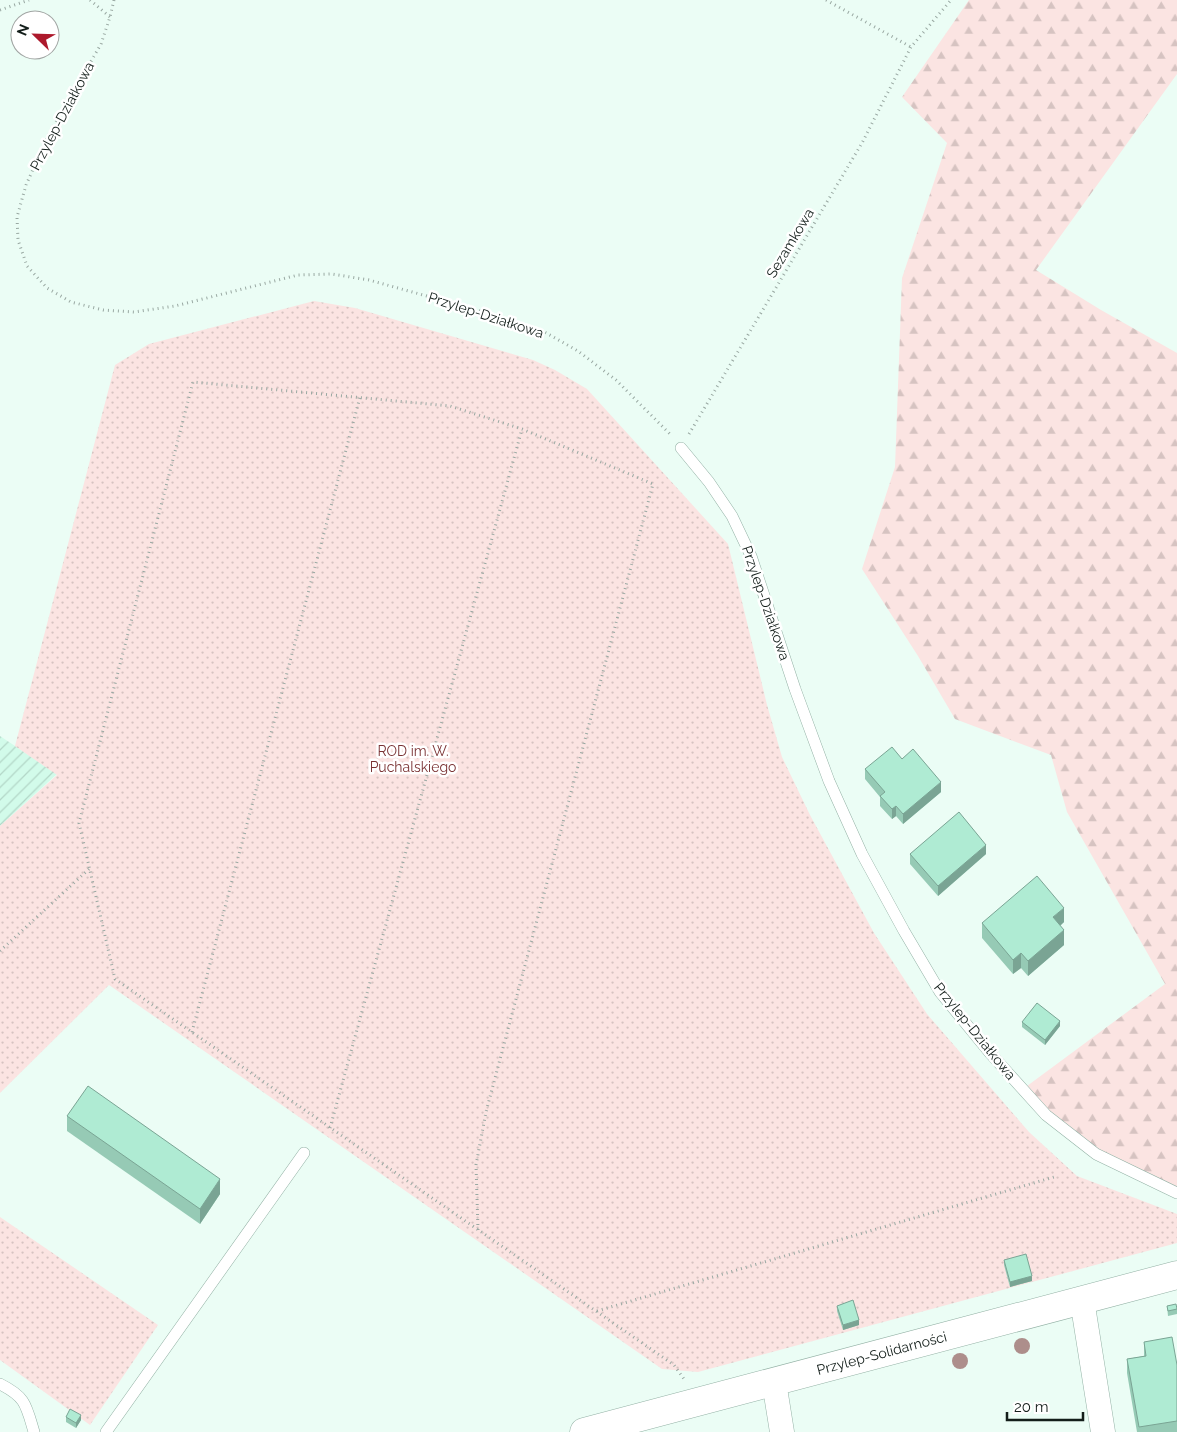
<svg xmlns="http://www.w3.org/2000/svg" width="1177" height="1432" viewBox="0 0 1177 1432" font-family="Raleway,sans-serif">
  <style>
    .industrial { fill: url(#industrial-furrows) }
    .green { fill: url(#green-dots) }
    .forest { fill: url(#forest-firs) }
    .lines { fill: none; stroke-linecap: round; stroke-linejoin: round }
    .service-casing { stroke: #93b1a5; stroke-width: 12 }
    .minor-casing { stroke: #93b1a5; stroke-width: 25 }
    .secondary-casing { stroke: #93b1a5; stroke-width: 29 }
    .path { stroke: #99a8a2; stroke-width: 3; stroke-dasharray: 1 4; stroke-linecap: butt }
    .service { stroke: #fff; stroke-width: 11 }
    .minor { stroke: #fff; stroke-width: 24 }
    .secondary { stroke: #fff; stroke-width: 28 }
    .tree { fill: #ad8e8b }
    .wall { fill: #96cab5 }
    .shaded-wall { fill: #7aa494 }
    .building { fill: #afebd3; stroke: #7aa494 }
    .labels { text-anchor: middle; stroke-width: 5; stroke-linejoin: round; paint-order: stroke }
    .street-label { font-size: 14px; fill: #131e1a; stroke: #fff }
    .park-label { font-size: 14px; fill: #7a3334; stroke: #fff }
  </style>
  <defs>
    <pattern id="industrial-furrows" width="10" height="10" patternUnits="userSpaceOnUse" patternTransform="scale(1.25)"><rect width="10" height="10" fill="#d2fbea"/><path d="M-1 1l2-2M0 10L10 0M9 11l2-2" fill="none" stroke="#b3d7c8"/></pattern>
    <pattern id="green-dots" width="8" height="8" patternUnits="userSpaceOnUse" patternTransform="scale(1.25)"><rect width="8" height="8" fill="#fbe4e2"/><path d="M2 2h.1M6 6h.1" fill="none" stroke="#d6c3c1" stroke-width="1.8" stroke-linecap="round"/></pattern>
    <pattern id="forest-firs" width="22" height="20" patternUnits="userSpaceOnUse" patternTransform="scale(1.25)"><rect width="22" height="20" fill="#fbe4e2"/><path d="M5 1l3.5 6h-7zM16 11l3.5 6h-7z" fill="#d6c3c1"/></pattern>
  </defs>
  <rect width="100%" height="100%" fill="#ebfdf5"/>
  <polygon class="industrial" points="0,736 57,774 0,826"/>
  <g class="green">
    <polygon points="314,301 355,308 533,360 555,370 587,389 728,544 767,705 782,757 810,815 874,933 927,1014 1029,1132 1077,1176 1177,1214 1177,1243 698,1372 662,1369 109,985 0,1093 0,826 57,775 15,746 115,365 149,344"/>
    <polygon points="0,1217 158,1325 90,1425 0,1360"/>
  </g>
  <polygon class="forest" points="969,0 1177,0 1177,74 1036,270 1101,310 1177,353 1177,1189 1079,1141 1023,1089 1165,984 1067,812 1051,755 955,719 918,656 862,569 895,467 902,278 947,143 902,97"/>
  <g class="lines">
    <g class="service-casing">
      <g id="service">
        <polyline points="681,448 709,482 732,516 751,556 795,689 829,781 862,854 904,931 940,992 990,1053 1046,1115 1096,1154 1177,1193"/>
        <path d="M 0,1384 C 26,1397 26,1405 34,1432"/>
        <polyline points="106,1432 304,1153"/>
      </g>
    </g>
    <g class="minor-casing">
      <g id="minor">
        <polyline points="1082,1300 1103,1432"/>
        <polyline points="774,1382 782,1432"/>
      </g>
    </g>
    <g class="secondary-casing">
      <g id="secondary">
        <path id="s1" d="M 584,1432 L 1177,1275"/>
      </g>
    </g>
    <g class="path">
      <polyline points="90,0 110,17"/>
      <polyline points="114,0 110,17 101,44 48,136 26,185 17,217 18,240 27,266 47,288 71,302 103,310 134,312 175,306 298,275 332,274 369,280 470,308 541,330 578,351 616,380 670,434"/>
      <polyline points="826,0 911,47"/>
      <polyline points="0,10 29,0"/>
      <polyline points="689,434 862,143 911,47 951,0"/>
      <polyline points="0,951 89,869"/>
      <polyline points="192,1032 360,397"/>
      <polyline points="330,1128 522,429"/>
      <polyline points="478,1230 476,1165 486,1112 653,484 522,429 450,406 193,382 79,823 115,979 674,1365 684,1379"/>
      <polyline points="597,1311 1054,1177"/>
    </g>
    <use href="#service" class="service"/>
    <use href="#minor" class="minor"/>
    <use href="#secondary" class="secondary"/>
  </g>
  <g class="tree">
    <circle cx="1022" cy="1346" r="8"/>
    <circle cx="960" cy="1361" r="8"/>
  </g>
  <g class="wall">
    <polygon points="902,759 941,792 903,824 896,816 892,819 880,806 880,797 865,779 865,769"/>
    <polygon points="910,854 986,854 938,896 910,864"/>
    <polygon points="1064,922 1060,926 1064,945 1028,976 1021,968 1013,974 982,938 982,923"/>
    <polygon points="1022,1022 1060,1026 1045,1045 1022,1027"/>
    <polygon points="67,1116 220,1194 200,1224 67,1131"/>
    <polygon points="1004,1260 1032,1281 1010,1287 1004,1265"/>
    <polygon points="837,1306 859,1325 843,1330 837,1311"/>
    <polygon points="1167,1306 1177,1308 1177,1314 1168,1316"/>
    <polygon points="1144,1342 1177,1365 1177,1432 1137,1432 1127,1373 1127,1359 1144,1356"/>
    <polygon points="66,1417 81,1420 76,1428 66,1422"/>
  </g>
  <g class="shaded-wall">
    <polygon points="941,782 941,792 903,824 903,814"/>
    <polygon points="896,806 896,816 892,819 892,809"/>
    <polygon points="986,845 986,854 938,896 938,886"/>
    <polygon points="1064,908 1064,922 1053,932 1053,917"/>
    <polygon points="1064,930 1064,945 1028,976 1028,961"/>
    <polygon points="1021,953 1021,968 1013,974 1013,960"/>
    <polygon points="1060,1021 1060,1026 1045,1045 1045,1040"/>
    <polygon points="220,1179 220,1194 200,1224 200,1209"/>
    <polygon points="1032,1276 1032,1281 1010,1287 1010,1282"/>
    <polygon points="859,1320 859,1325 843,1330 843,1325"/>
    <polygon points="81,1415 81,1420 76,1428 76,1423"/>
  </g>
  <g class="building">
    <polygon points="892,747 902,759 913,749 941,782 903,814 896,806 892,809 880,796 885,792 865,769"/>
    <polygon points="959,812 986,845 938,886 910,854"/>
    <polygon points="1037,876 1064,908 1053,917 1064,930 1028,961 1021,953 1013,960 982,923"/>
    <polygon points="1037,1003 1060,1021 1045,1040 1022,1022"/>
    <polygon points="88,1086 220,1179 200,1209 67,1116"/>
    <polygon points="1026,1254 1032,1276 1010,1282 1004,1260"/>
    <polygon points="853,1300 859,1320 843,1325 837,1306"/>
    <polygon points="1176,1304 1177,1309 1168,1311 1167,1306"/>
    <polygon points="1172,1337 1177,1365 1177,1421 1139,1427 1127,1359 1146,1356 1144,1342"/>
    <polygon points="70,1409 81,1415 76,1423 66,1417"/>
  </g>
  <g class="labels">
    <g class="street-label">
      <text transform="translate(62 116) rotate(-62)" y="5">Przylep-Działkowa</text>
      <text transform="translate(790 243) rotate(-59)" y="5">Sezamkowa</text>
      <text transform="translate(486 315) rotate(18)" y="5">Przylep-Działkowa</text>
      <text transform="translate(766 603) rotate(71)" y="5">Przylep-Działkowa</text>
      <text transform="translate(975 1031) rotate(51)" y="5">Przylep-Działkowa</text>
      <text dy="5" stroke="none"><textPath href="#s1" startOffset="308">Przylep-Solidarności</textPath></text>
    </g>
    <g class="park-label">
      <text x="413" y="756">ROD im. W.<tspan x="413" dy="16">Puchalskiego</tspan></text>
    </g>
  </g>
  <g transform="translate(35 35) rotate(293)"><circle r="24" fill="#ffffff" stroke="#a1a5a3"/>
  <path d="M0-4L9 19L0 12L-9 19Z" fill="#ad192c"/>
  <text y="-8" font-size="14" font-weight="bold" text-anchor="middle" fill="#131e1a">N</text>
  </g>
  <path d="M1007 1412v8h76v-8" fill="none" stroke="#131e1a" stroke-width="2.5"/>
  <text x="1014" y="1412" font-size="15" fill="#131e1a" stroke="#ffffff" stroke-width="4" paint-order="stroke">20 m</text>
</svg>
